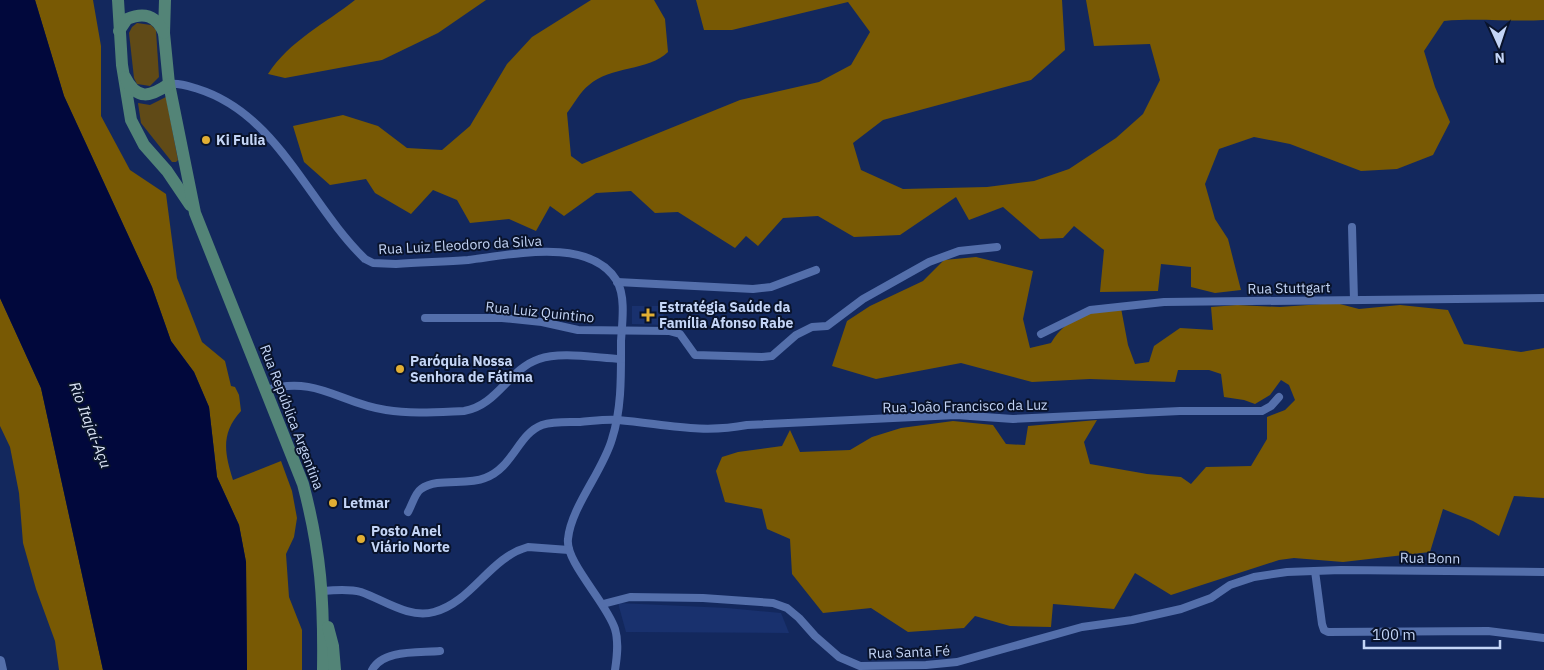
<svg xmlns="http://www.w3.org/2000/svg" width="1544" height="670" viewBox="0 0 1544 670" font-family="'IBM Plex Sans',sans-serif">
  <style>
    .built { fill: #19316e }
    .green { fill: #604a17 }
    .forest { fill: #785904 }
    .water { fill: #01083c }
    .lines { fill: none; stroke-linecap: round; stroke-linejoin: round }
    .minor { stroke: #546fab; stroke-width: 8 }
    .tertiary { stroke: #546fab; stroke-width: 10 }
    .primary { stroke: #538477; stroke-width: 12 }
    .poi-dot { fill: #e2af34; stroke: #09132b; stroke-width: 2 }
    .labels { text-anchor: middle; stroke-width: 4; stroke-linejoin: round; paint-order: stroke }
    .poi-label { font-size: 14px; font-weight: bold; fill: #c4d5f6; stroke: #09132b; text-anchor: start }
    .street-label { font-size: 14px; fill: #c4d5f6; stroke: #09132b }
    .water-label { font-size: 15px; font-style: italic; fill: #dae3f4; stroke: #09132b }
  </style>
  <rect width="100%" height="100%" fill="#13285d"/>
  <g class="built">
    <polygon points="632,306 664,306 663,325 632,324"/>
    <polygon points="618,603 727,608 781,613 789,633 626,632"/>
  </g>
  <g class="green">
    <polygon points="137,23 151,25 156,30 159,77 150,86 137,84 134,78 129,33 132,27"/>
    <polygon points="166,97 178,160 176,162 172,162 141,123 138,103 150,105"/>
  </g>
  <g class="forest">
    <path d="M 35,0 L 93,0 L 101,46 L 101,116 L 130,170 L 166,194 L 177,278 L 202,342 L 225,361 L 231,386 L 235,387 L 239,395 L 241,411 C 220,434 225,454 233,480 L 281,461 L 292,491 L 297,518 L 294,537 L 286,554 L 289,597 L 302,630 L 302,670 L 247,670 L 246,562 L 239,525 L 217,477 L 209,407 L 194,372 L 171,341 L 152,287 L 64,96 Z"/>
    <path d="M 355,0 L 486,0 L 438,33 L 382,60 L 285,78 L 268,74 C 289,41 326,23 355,0 Z"/>
    <path d="M 591,0 L 654,0 L 665,19 L 668,52 C 649,71 610,66 589,85 C 580,92 574,104 567,113 L 571,156 L 582,164 L 740,100 L 819,82 L 851,65 L 870,32 L 848,2 L 732,30 L 704,30 L 696,0 L 1062,0 L 1065,50 L 1031,80 L 883,120 L 853,143 L 861,170 L 903,189 L 987,187 L 1034,181 L 1069,169 L 1116,138 L 1143,114 L 1160,80 L 1150,44 L 1094,46 L 1086,0 L 1544,0 L 1544,20 C 1511,22 1478,18 1444,21 L 1424,51 L 1435,87 L 1450,122 L 1433,155 L 1397,169 L 1361,171 L 1290,144 L 1254,137 L 1219,149 L 1205,184 L 1215,219 L 1228,239 L 1241,290 L 1215,293 L 1191,287 L 1191,267 L 1161,264 L 1158,291 L 1100,292 L 1104,250 L 1074,226 L 1063,238 L 1040,239 L 1003,207 L 969,220 L 956,197 L 900,235 L 854,237 L 818,216 L 783,218 L 758,246 L 746,236 L 735,248 L 678,212 L 655,213 L 631,191 L 596,193 L 564,216 L 550,206 L 536,231 L 509,219 L 470,223 L 457,200 L 433,190 L 411,214 L 375,193 L 366,179 L 330,185 L 304,162 L 293,126 L 343,115 L 378,126 L 407,148 L 442,150 L 470,126 L 507,64 L 532,37 Z"/>
    <path d="M 976,257 L 1033,271 L 1023,319 L 1030,348 L 1051,343 C 1068,315 1091,312 1121,308 L 1128,345 L 1135,364 L 1149,362 L 1154,346 L 1180,328 L 1213,330 L 1211,307 L 1237,305 L 1280,307 L 1336,303 L 1359,309 L 1400,305 L 1448,310 L 1464,344 L 1521,352 L 1544,348 L 1544,498 L 1514,496 L 1499,536 L 1473,521 L 1443,509 L 1430,552 L 1343,562 L 1294,558 L 1279,560 L 1171,595 L 1135,573 L 1114,609 L 1053,604 L 1051,627 L 1010,626 L 975,616 L 964,628 L 908,632 L 871,608 L 823,613 L 792,574 L 790,539 L 767,529 L 762,509 L 725,502 L 716,471 L 722,457 L 738,452 L 782,446 L 790,430 L 800,452 L 850,450 L 872,437 L 901,428 L 953,421 L 993,425 L 1006,444 L 1025,445 L 1028,426 L 1097,420 L 1084,442 L 1090,464 L 1147,474 L 1181,477 L 1191,484 L 1206,467 L 1251,466 L 1267,439 L 1267,417 L 1285,410 L 1295,400 L 1289,385 L 1281,380 L 1270,395 L 1255,404 L 1244,400 L 1224,397 L 1221,374 L 1209,370 L 1178,370 L 1175,382 L 1090,379 L 1032,382 L 961,363 L 876,379 L 832,366 L 847,321 L 870,306 L 923,281 L 944,260 Z"/>
    <polygon points="0,298 41,388 103,670 59,670 55,641 36,589 23,543 19,493 10,447 0,426"/>
  </g>
  <polygon class="water" points="0,0 35,0 64,96 152,287 171,341 194,372 209,407 217,477 239,525 246,562 247,670 103,670 41,388 0,298"/>
  <g class="lines">
    <g class="minor">
      <path d="M 169,84 C 180,83 188,86 198,89 C 278,114 309,205 365,259 L 373,263 L 396,264 C 420,262 444,262 468,260 C 511,255 590,236 617,281 C 626,297 622,324 621,341 C 621,374 622,408 612,439 C 603,471 571,507 568,539 C 565,562 607,603 615,629 C 619,642 617,657 615,670"/>
      <polyline points="1352,227 1354,300"/>
      <polyline points="617,282 753,289 771,287 816,270"/>
      <polyline points="425,318 502,318 542,322 578,330 669,331 680,334 695,355 762,357 772,356 796,335 812,327 827,326 863,299 929,262 959,251 997,247"/>
      <polyline points="1041,334 1090,310 1164,302 1544,298"/>
      <path d="M 266,390 C 317,375 341,404 386,410 C 411,414 438,412 464,411 C 497,406 509,369 539,359 C 560,351 597,358 621,359"/>
      <path d="M 408,512 C 412,505 415,493 421,489 C 438,477 466,486 485,478 C 513,468 518,434 542,425 C 554,421 568,422 580,422 C 593,421 606,419 618,420 C 665,424 700,434 747,425 L 956,415 L 1013,419 L 1180,411 L 1262,411 L 1271,406 L 1279,397"/>
      <polyline points="1315,571 1322,624 1324,630 1328,632 1488,631 1544,638"/>
      <path d="M 323,591 C 335,590 350,589 361,592 C 384,600 409,619 434,612 C 472,602 490,557 528,547 L 569,550"/>
      <polyline points="603,604 630,597 703,598 773,603 787,608 799,618 815,636 839,657 860,666 926,665 957,662 1082,627 1132,620 1181,609 1211,598 1230,585 1254,577 1287,572 1341,570 1544,572"/>
      <path d="M 372,670 C 383,649 419,653 440,651"/>
    </g>
    <polyline class="tertiary" points="0,661 2,670"/>
    <g class="primary">
      <polyline points="118,0 122,65 131,120 144,145 167,171 190,205"/>
      <path d="M 165,0 L 164,33 L 169,84 L 195,213 L 303,484 C 321,552 324,600 323,670"/>
      <path d="M 119,31 L 127,19 C 144,12 156,15 164,33"/>
      <path d="M 125,77 C 137,101 150,97 169,84"/>
      <polyline points="328,627 333,646 335,670"/>
    </g>
  </g>
  <g class="poi-dot">
    <circle cx="206" cy="140" r="5"/>
    <path d="M645.5 307.5h5v5h5v5h-5v5h-5v-5h-5v-5h5z"/>
    <circle cx="400" cy="369" r="5"/>
    <circle cx="333" cy="503" r="5"/>
    <circle cx="361" cy="539" r="5"/>
  </g>
  <g class="labels">
    <g class="poi-label">
      <text x="216" y="145">Ki Fulia</text>
      <text x="659" y="312">Estratégia Saúde da<tspan x="659" dy="16">Família Afonso Rabe</tspan></text>
      <text x="410" y="366">Paróquia Nossa<tspan x="410" dy="16">Senhora de Fátima</tspan></text>
      <text x="343" y="508">Letmar</text>
      <text x="371" y="536">Posto Anel<tspan x="371" dy="16">Viário Norte</tspan></text>
    </g>
    <g class="street-label">
      <text transform="translate(460 245) rotate(-3)" y="5">Rua Luiz Eleodoro da Silva</text>
      <text transform="translate(1289 288) rotate(-1)" y="5">Rua Stuttgart</text>
      <text transform="translate(540 312) rotate(6)" y="5">Rua Luiz Quintino</text>
      <text transform="translate(965 406) rotate(-1)" y="5">Rua João Francisco da Luz</text>
      <text transform="translate(292 417) rotate(69)" y="5">Rua República Argentina</text>
      <text transform="translate(1430 558) rotate(1)" y="5">Rua Bonn</text>
      <text transform="translate(909 652) rotate(-2)" y="5">Rua Santa Fé</text>
    </g>
    <g class="water-label">
      <text transform="translate(90 425) rotate(69)" y="5">Rio Itajaí-Açu</text>
    </g>
  </g>
  <g transform="translate(1499 45) rotate(177)" stroke="#09132b" stroke-width="4" paint-order="stroke">
  <path d="M0-4L9 19L0 12L-9 19Z" fill="#c4d5f6"/>
  <text y="-8" font-size="14" font-weight="bold" text-anchor="middle" fill="#c4d5f6">N</text>
  </g>
  <path d="M1364 640v8h136v-8" fill="none" stroke="#c4d5f6" stroke-width="2.5"/>
  <text x="1372" y="640" font-size="15" fill="#c4d5f6" stroke="#09132b" stroke-width="4" paint-order="stroke">100 m</text>
</svg>
